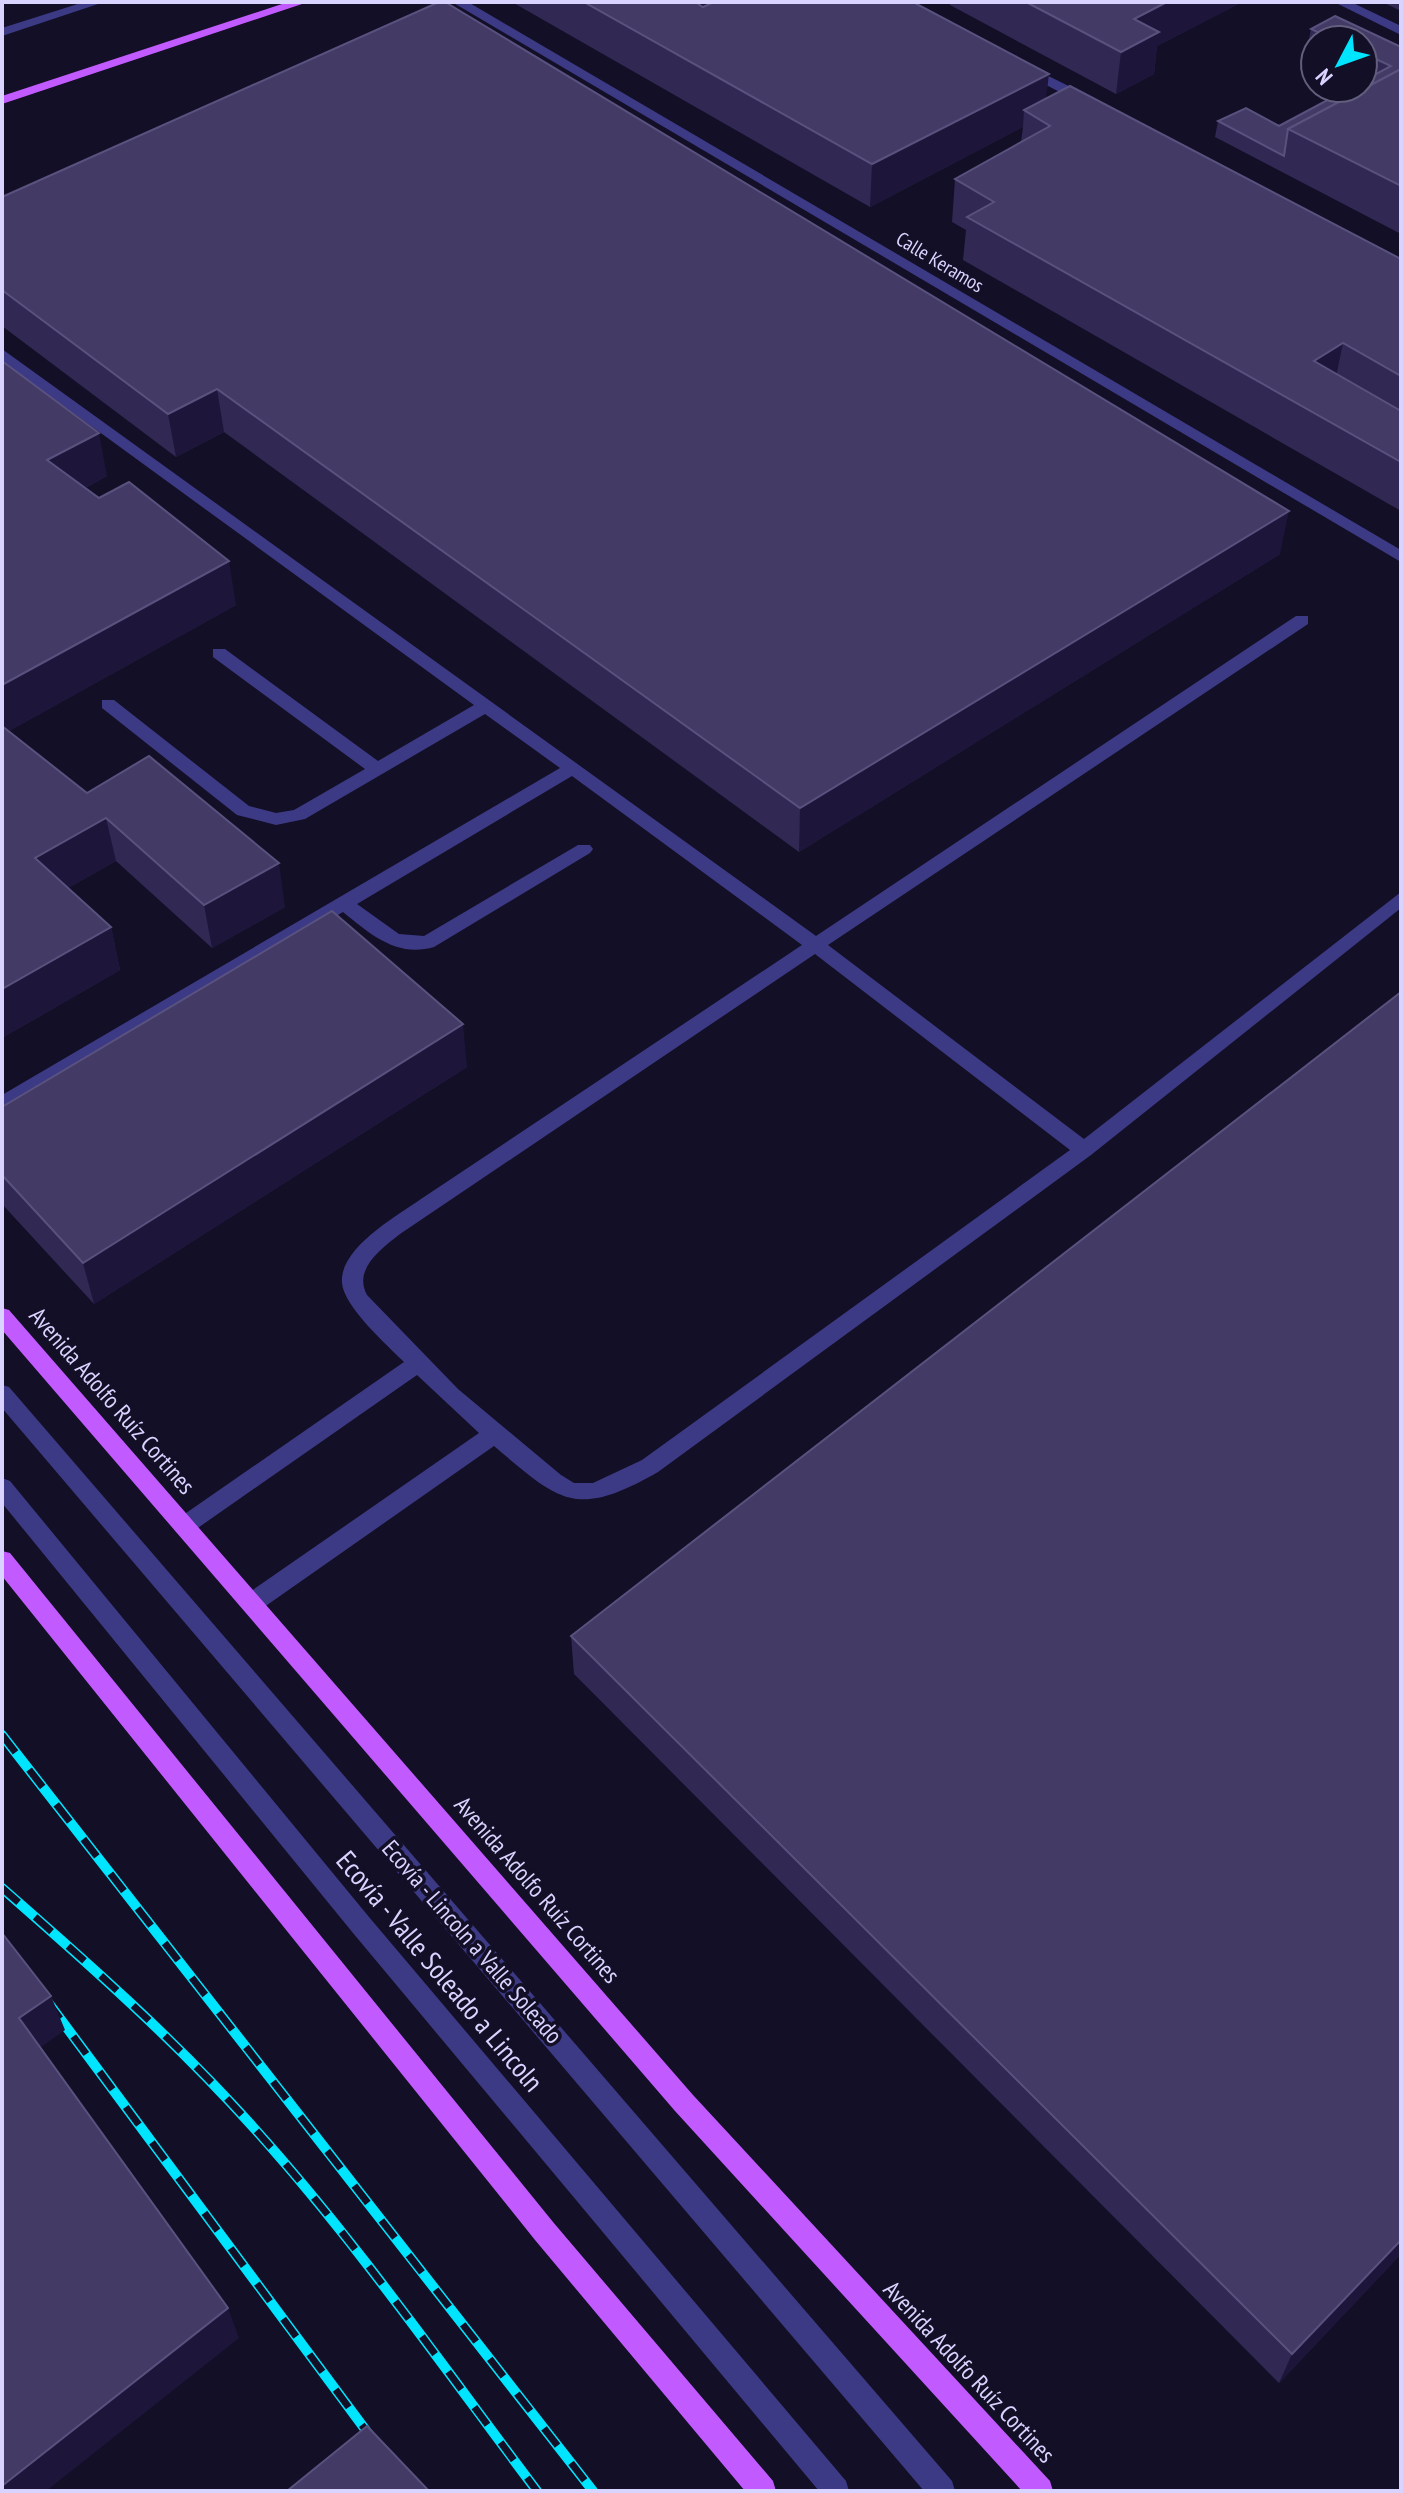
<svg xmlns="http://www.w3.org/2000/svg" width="1403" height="2493" viewBox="0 0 1403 2493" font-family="'PT Sans Narrow',sans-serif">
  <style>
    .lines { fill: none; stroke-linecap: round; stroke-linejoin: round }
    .minor { fill: #3d3a85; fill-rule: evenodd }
    .major { fill: #c25bff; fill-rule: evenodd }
    .rail-casing { stroke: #00e5ff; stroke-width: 10 }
    .rail { stroke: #130f26; stroke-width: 7; stroke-dasharray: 22; stroke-linecap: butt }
    .wall { fill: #312854 }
    .shaded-wall { fill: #1d163a }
    .building { fill: #433a66; stroke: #5a527e; stroke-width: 2 }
    .labels { text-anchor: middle; stroke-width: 7; stroke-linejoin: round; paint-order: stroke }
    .far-street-label { font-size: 20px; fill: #d9d4ff; stroke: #130f26 }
    .street-label { font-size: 24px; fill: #d9d4ff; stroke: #130f26 }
    .near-street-label { font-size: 28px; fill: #d9d4ff; stroke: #130f26 }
  </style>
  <rect width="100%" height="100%" fill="#130f26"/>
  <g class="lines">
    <g class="minor">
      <polygon points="84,2 104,2 2,36 2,28"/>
      <polygon points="452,2 468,2 1401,550 1401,562"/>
      <polygon points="1334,2 1351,2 1401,26 1401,35"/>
      <polygon points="1026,65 1091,97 1093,100 1081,103 1021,72 1019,69"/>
      <path d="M 2,349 L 816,936 L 1296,616 L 1308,616 L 1308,624 L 828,945 L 1084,1139 L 1401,892 L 1401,908 L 1091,1155 L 658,1472 C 576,1519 560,1502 494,1446 L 260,1610 L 252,1612 L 244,1610 L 241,1603 L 244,1596 L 479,1433 L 417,1375 L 192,1532 L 184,1535 L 176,1532 L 173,1526 L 176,1520 L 404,1362 C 387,1345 344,1307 342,1283 C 339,1248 397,1216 421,1199 L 802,945 L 572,776 L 357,904 L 399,934 L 424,936 L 578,845 L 590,845 L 593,849 L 590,853 L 434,947 C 397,958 370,934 343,912 L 2,1111 L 2,1095 L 560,768 L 485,714 L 305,819 L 276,825 L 237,815 L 102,708 L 102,700 L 114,700 L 249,806 L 276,813 L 294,810 L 365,769 L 213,657 L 213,649 L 225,649 L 378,761 L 474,705 L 2,361 ZM 815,954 L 1070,1150 L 642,1460 L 593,1483 L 574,1483 L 561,1475 L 458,1389 L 367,1295 C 353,1269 381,1249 400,1234 Z"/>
      <polygon points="2,1385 9,1387 952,2481 955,2491 924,2491 2,1408"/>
      <polygon points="2,1478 10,1481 369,1917 846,2481 849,2491 819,2491 353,1933 2,1503"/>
    </g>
    <g class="major">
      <polygon points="288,2 308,2 2,104 2,96"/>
      <polygon points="2,1308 9,1310 693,2095 1050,2481 1053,2491 1022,2491 675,2111 2,1330"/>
      <polygon points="2,1551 10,1553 553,2222 773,2481 776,2491 745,2491 535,2240 2,1576"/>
    </g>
    <g class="rail-casing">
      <g id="rail">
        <polyline points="2,1735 593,2491"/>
        <path d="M 2,1888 C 89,1964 176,2041 253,2127 C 356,2241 444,2368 537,2491"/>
        <polyline points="47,2001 376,2444"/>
      </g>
    </g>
    <use href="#rail" class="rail"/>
  </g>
  <g class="wall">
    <polygon points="512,2 913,2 1046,99 1401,259 1401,511 963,260 966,230 952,222 955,179 1021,142 1023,127 870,207"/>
    <polygon points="950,2 1242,2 1157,46 1154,74 1116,94 950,5"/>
    <polygon points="1382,2 1401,2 1401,11"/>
    <polygon points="1311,29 1401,47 1401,234 1215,137 1218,121 1279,126 1374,75 1363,70 1363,40 1315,40 1315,48 1308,44"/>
    <polygon points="2,197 1280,554 799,852 224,432 176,457 2,326"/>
    <polygon points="2,361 107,476 85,488 236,605 9,731 87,793 285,907 212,948 116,861 68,888 111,927 120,970 2,1038"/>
    <polygon points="467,1067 94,1304 2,1204 2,1107"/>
    <polygon points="571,1636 1401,2254 1279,2383 574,1674"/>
  </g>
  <g class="shaded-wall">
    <polygon points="678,2 749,2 678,34"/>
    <polygon points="1167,2 1242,2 1157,46 1154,74 1116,94 1121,52 1134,19"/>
    <polygon points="1049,74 1044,116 1024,110 1023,127 870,207 872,164"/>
    <polygon points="1343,343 1334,387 1314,361"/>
    <polygon points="217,389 224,432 176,457 168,414"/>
    <polygon points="99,433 107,476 56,503 47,460"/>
    <polygon points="1289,511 1280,554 799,852 800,808"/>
    <polygon points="229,561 236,605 2,735 2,685"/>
    <polygon points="106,818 116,861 45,901 35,858"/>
    <polygon points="279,863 285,907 212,948 204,905"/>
    <polygon points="111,927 120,970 2,1038 2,989"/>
    <polygon points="463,1024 467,1067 94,1304 83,1263"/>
    <polygon points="51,1996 65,2030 34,2052 19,2018"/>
    <polygon points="1401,2240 1401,2254 1279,2383 1292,2354"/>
    <polygon points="228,2308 239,2338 46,2491 2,2491 2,2486"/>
  </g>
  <g class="building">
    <polygon points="439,2 445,2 1289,511 800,808 217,389 168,414 2,290 2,197"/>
    <polygon points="584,2 695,2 703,7 714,2 913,2 1049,74 872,164"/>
    <polygon points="1026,2 1167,2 1134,19 1159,32 1121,52"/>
    <polygon points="1335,16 1401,47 1401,69 1288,129 1284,156 1218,121 1246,108 1279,126 1350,88 1363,88 1363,81 1391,66 1363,53 1363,40 1334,40 1311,29"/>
    <polygon points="1401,69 1401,186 1288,129"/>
    <polygon points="1070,86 1401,259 1401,376 1343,343 1314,361 1401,411 1401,462 967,217 994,202 955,179 1050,126 1024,110"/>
    <polygon points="2,361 99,433 47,460 99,498 129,482 229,561 2,685"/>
    <polygon points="2,726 87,793 149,756 279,863 204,905 106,818 35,858 111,927 2,989"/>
    <polygon points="332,911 463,1024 83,1263 2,1175 2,1107"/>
    <polygon points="1401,992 1401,2240 1292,2354 571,1636"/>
    <polygon points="2,1933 51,1996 19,2018 228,2308 2,2486"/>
    <polygon points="367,2426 429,2491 287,2491"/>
  </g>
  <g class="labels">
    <g class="far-street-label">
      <text transform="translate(940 262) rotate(31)" y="7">Calle Keramos</text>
    </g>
    <g class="street-label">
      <text transform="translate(112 1401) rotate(49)" y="8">Avenida Adolfo Ruíz Cortines</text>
      <text transform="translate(537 1890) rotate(49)" y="8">Avenida Adolfo Ruíz Cortines</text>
      <text transform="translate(472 1942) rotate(49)" y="8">Ecovía - Lincoln a Valle Soleado</text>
      <text transform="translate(969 2372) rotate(47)" y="8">Avenida Adolfo Ruíz Cortines</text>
    </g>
    <g class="near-street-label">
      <text transform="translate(440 1971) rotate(50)" y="10">Ecovía - Valle Soleado a Lincoln</text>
    </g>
  </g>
  <rect width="1403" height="2493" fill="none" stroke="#d9d4ff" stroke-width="8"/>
  <g transform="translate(1339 64) rotate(229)"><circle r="38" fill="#130f26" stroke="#625e7d" stroke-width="2"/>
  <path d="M0-6L14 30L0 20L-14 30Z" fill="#00e5ff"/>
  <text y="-12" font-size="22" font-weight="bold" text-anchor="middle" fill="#d9d4ff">N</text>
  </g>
</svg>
